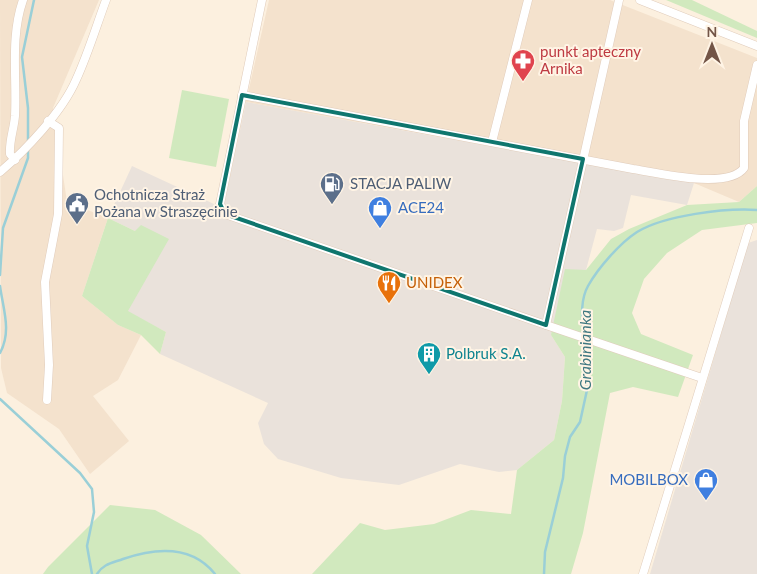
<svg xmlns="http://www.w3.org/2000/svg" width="757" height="574" viewBox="0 0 757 574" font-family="Lato,sans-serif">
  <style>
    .residential { fill: #f4e2cd }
    .industrial { fill: #eae2db }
    .green { fill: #d1e9be }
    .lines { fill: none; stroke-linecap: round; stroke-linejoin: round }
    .stream { stroke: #9acfd7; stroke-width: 2.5 }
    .minor-casing { stroke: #e0ccbb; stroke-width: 9 }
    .minor { stroke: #fff; stroke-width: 8 }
    .marked { fill: none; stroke: #0f766e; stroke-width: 4; stroke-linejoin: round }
    .labels { text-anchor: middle; stroke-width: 4; stroke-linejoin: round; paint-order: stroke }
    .health-label { font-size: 15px; fill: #be3a42; stroke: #fff4e5; text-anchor: start }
    .service-label { font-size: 15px; fill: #4e5e75; stroke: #fff4e5; text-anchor: start }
    .shop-label { font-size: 15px; fill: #366cbe; stroke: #fff4e5; text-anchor: start }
    .food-label { font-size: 15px; fill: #c56008; stroke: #fff4e5; text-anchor: start }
    .culture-label { font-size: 15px; fill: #0d838f; stroke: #fff4e5; text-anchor: start }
    .water-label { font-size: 16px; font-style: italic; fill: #3e7780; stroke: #fff4e5 }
  </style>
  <rect width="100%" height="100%" fill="#fcf0df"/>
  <g class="residential">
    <polygon points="0,0 99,0 53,108 67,202 108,218 82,296 118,325 141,335 118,380 93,396 129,441 90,474 59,429 7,393 1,368"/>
    <polygon points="269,0 610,0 757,58 757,186 739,202 694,183 246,102"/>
  </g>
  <g class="industrial">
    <polygon points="246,102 694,183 687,205 631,195 623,228 614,231 597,229 586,270 551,335 565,357 562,401 554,440 517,470 499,472 460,464 399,485 341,478 278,459 264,444 258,423 268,403 160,354 166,332 128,312 135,231 108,218 132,166 214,204 225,201"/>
    <polygon points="757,240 757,574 650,574 748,243"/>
  </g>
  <g class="green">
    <polygon points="666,0 692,0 757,31 757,38"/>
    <polygon points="182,90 229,99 216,167 169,158"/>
    <polygon points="757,186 757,223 702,230 667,253 644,279 632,313 641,334 693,355 678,397 633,387 610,393 583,533 571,574 312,574 360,523 385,530 434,524 471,510 511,514 517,470 554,440 562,401 565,357 551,335 565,269 586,270 611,239 629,229 687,205 739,202"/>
    <polygon points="108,218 135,231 141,225 169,239 128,311 166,332 160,354 141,335 118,325 82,296"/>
    <polygon points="110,505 155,510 201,535 241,574 43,574 48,567"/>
  </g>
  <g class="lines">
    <g class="stream">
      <polyline points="28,142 28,108 22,57 34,0"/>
      <polyline points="0,275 3,228 28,158 28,147"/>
      <path d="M 0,286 C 3,309 12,331 0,353"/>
      <path d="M 583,335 C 582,319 580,300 588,286 C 598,268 620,243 637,232 C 665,215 725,208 757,210"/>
      <polyline points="0,399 80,473 92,489 94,512 87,546 92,574"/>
      <path d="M 97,574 C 103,564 112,563 123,559 C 155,548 191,544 215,574"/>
      <polyline points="544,574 545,552 563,478 565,456 570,437 580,422 587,390 583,340"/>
    </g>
    <g class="minor-casing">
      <g id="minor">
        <polyline points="262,0 220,204 225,214 546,325"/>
        <polyline points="619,0 546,325 702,378"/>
        <polyline points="640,0 757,46"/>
        <path d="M 242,95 L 633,169 C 658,173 728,190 744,168 L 744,121 L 757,65"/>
        <polyline points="492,142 528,0"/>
        <path d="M 15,160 L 10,154 C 9,141 14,129 15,116 C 17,77 10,37 23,0"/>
        <path d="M 0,172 C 26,150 62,112 76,80 C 88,54 96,27 106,0"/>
        <polyline points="47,400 49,365 45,282 58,214 59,128 48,121"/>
        <polyline points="643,574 749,228"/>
      </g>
    </g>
    <use href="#minor" class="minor"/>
  </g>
  <path class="marked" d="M 242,95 L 583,159 L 546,325 L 225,214 L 220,204 Z"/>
  <defs>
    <g id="pharmacy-pin" transform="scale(1.25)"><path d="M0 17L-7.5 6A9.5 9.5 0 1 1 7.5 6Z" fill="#e0444e" stroke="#fff4e5"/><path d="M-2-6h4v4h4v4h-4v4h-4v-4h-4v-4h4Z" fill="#fff"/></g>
    <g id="fuel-pin" transform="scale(1.25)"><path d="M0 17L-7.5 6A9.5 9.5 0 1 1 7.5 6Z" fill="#5c6f8a" stroke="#fff4e5"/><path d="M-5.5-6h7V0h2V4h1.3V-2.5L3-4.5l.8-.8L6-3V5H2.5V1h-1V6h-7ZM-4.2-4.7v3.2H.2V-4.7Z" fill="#fff"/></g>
    <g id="civic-pin" transform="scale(1.25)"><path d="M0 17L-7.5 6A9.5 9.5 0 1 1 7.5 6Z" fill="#5c6f8a" stroke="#fff4e5"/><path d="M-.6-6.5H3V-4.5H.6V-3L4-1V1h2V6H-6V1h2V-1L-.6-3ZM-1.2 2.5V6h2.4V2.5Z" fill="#fff"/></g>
    <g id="shop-pin" transform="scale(1.25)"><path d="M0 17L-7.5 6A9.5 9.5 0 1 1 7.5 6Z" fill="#3f7fe0" stroke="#fff4e5"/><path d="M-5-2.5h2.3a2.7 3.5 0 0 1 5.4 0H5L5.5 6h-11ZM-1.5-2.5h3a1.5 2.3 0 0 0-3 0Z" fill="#fff"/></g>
    <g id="restaurant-pin" transform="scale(1.25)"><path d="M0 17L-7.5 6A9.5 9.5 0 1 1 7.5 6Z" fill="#e8710a" stroke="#fff4e5"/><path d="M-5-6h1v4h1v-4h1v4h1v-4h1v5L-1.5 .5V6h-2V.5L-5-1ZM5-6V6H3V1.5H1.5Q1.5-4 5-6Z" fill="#fff"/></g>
    <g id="building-pin" transform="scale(1.25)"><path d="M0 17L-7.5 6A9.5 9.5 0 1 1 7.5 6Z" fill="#0f9aa8" stroke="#fff4e5"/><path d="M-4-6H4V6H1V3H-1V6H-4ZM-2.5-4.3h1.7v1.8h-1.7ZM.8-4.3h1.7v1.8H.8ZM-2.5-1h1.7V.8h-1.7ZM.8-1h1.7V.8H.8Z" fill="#fff"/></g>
  </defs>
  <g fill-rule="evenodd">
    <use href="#pharmacy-pin" x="523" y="61"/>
    <use href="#fuel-pin" x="332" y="184"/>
    <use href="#civic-pin" x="77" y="204"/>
    <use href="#shop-pin" x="380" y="208"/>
    <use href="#restaurant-pin" x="389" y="283"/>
    <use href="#building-pin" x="429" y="354"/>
    <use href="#shop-pin" x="706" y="480"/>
  </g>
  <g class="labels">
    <g class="health-label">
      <text x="540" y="57">punkt apteczny<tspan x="540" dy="17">Arnika</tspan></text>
    </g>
    <g class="service-label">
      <text x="350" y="189">STACJA PALIW</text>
      <text x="94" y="200">Ochotnicza Straż<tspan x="94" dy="17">Pożana w Straszęcinie</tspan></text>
    </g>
    <g class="shop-label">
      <text x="398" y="213">ACE24</text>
      <text x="688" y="485" text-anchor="end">MOBILBOX</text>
    </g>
    <g class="food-label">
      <text x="406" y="288">UNIDEX</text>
    </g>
    <g class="culture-label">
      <text x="446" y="359">Polbruk S.A.</text>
    </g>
    <g class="water-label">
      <text transform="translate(585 350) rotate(-90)" y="6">Grabinianka</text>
    </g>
  </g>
  <g transform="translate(712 45)" stroke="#fff4e5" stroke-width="4" paint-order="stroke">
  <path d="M0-4L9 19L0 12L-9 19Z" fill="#735547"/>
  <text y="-8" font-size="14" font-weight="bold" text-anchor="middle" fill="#735547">N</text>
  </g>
</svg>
